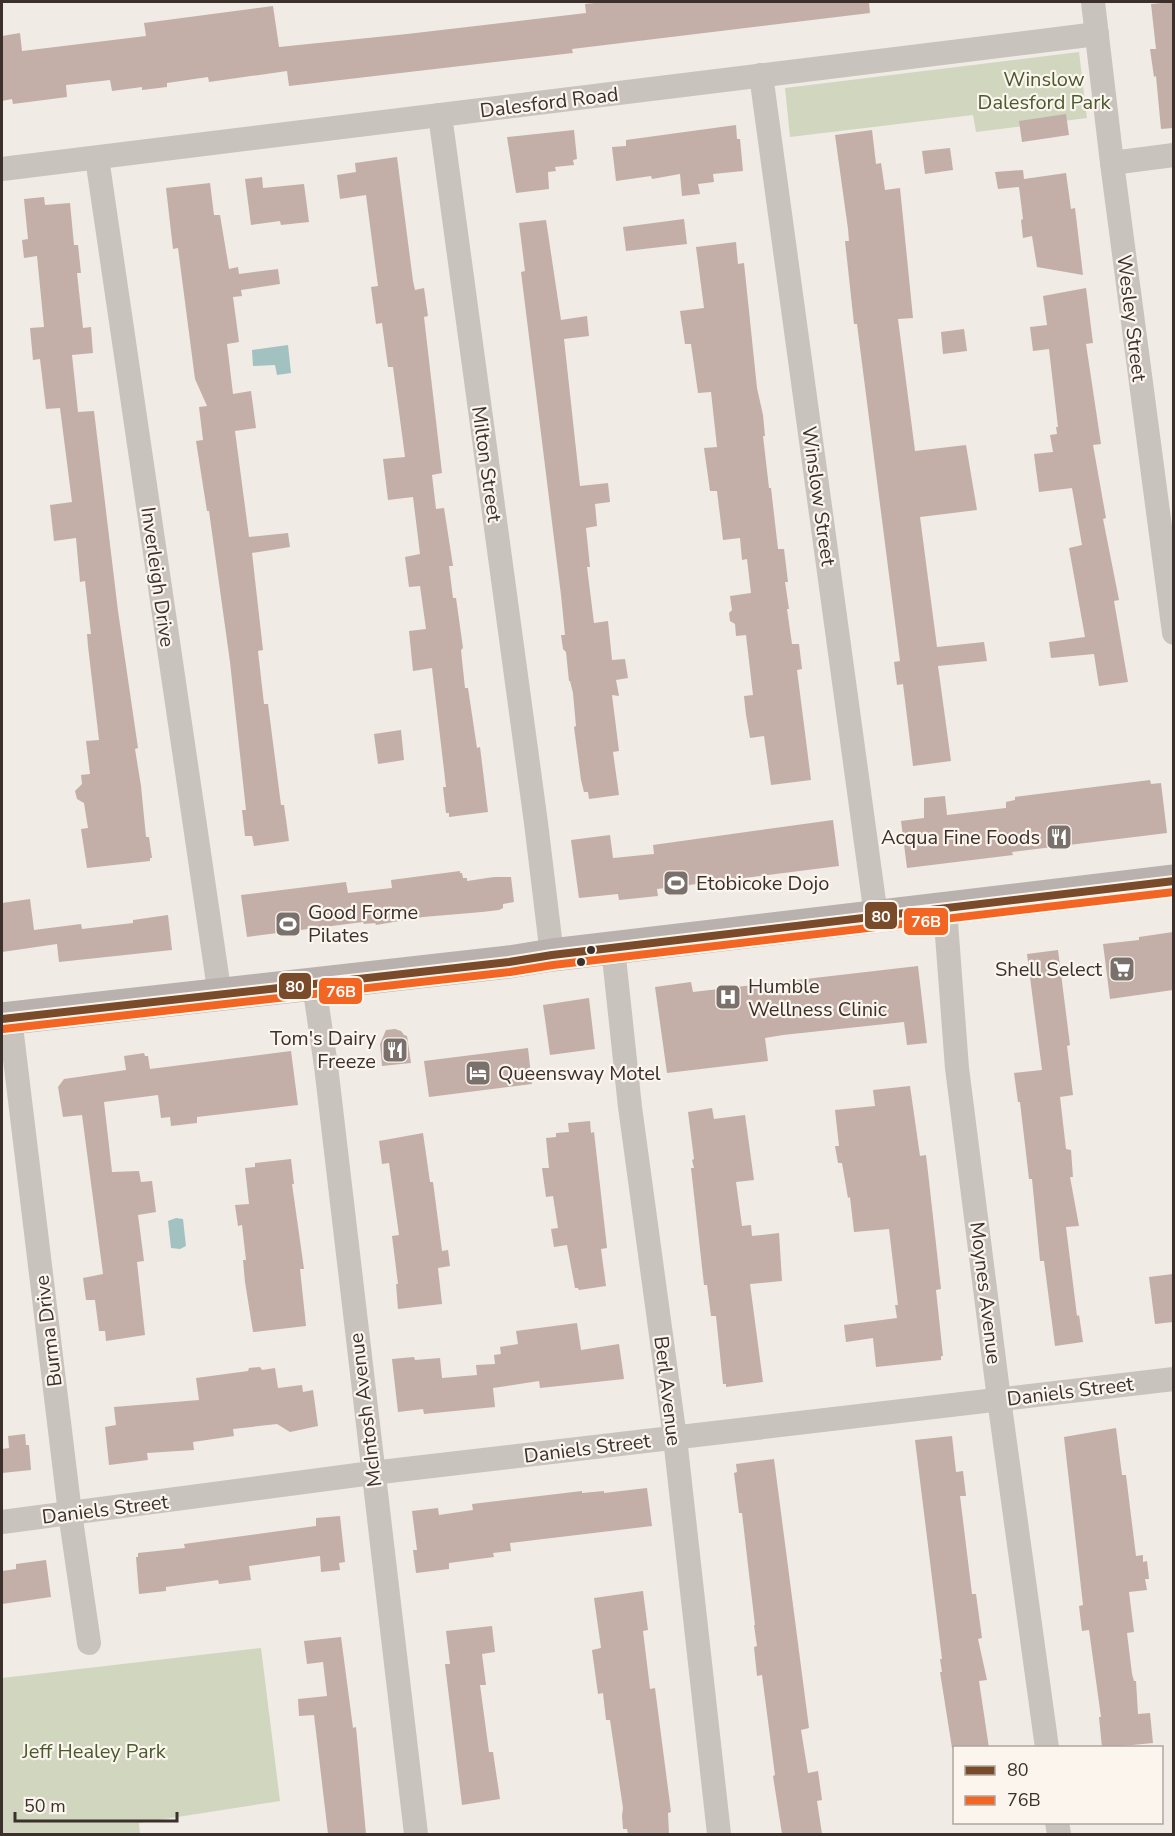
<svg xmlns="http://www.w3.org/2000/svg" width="1175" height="1836" viewBox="0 0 1175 1836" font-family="'Nunito Sans',sans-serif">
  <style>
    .green { fill: #d1d6bf }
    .water { fill: #a1c2c1 }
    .building { fill: #c3afa7 }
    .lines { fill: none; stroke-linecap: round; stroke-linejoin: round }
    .street { stroke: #c9c3be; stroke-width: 24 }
    .primary { stroke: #b8b1ad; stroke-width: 33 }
    .bus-1-casing { stroke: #fbf5ee; stroke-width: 12 }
    .bus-2-casing { stroke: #fbf5ee; stroke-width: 12 }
    .bus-1 { stroke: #7a4b2a; stroke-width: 8 }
    .bus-2 { stroke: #f26522; stroke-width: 8 }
    .bus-dot { fill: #3b302b; stroke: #fbf5ee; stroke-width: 2 }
    .labels { text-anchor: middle; stroke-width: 4.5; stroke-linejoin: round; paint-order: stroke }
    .park-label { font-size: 20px; fill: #4a5a2e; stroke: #fbf5ee }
    .street-label { font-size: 20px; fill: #3b302b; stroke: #fbf5ee }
    .poi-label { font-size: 20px; fill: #3b302b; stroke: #fbf5ee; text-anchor: start }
    .line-badge { stroke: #fbf5ee; stroke-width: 2 }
    .badge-label { font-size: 16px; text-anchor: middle; font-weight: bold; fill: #fff }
  </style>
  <rect width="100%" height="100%" fill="#f0ebe5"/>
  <g class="green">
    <polygon points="1079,52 1087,118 976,132 973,115 790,137 785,88"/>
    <polygon points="261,1648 280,1801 139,1823 140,1834 2,1834 2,1678"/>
  </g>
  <g class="water">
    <polygon points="288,345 291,373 277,375 275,365 253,366 252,350"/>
    <polygon points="176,1218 183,1219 186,1246 180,1249 171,1248 168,1221"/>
  </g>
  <g class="building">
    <polygon points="604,2 869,2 870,13 572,49 573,53 289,86 287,71 209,82 208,77 167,83 167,87 142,90 142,87 112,91 110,80 66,85 67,97 13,104 12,99 2,101 2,36 20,33 22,51 146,36 144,23 273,6 279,47 407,34 586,13 585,4"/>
    <polygon points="1173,2 1173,128 1161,129 1156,76 1154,77 1150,49 1156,49 1151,4"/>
    <polygon points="1066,114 1069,135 1022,142 1019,121"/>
    <polygon points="736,125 737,139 740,139 743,171 713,174 714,182 698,184 700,194 682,196 680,174 652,179 651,176 616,181 612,147 626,146 626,140"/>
    <polygon points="574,130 577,159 573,160 574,165 555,167 556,171 548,172 549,189 516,193 507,137"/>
    <polygon points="872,130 876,164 881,163 885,190 900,188 913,318 898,319 915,451 966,445 977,510 920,517 937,647 984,642 987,661 938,666 951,761 913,766 903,684 897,685 894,662 900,661 857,324 854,324 845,241 849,241 848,229 835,135"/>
    <polygon points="950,148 953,170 925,174 922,151"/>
    <polygon points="397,157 413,281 415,290 424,288 428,316 424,317 442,473 432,475 436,509 444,508 453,566 449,566 453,598 456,598 463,648 461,650 465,688 468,688 477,748 480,747 488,812 449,817 449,813 446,813 443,787 446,787 432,668 413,671 409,631 426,629 420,586 409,587 405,557 420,554 413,497 388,500 383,459 405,457 393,367 388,367 382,323 376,324 371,287 378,286 366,195 340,199 337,175 356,172 355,163"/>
    <polygon points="1023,170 1024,179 1066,173 1071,209 1075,208 1083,275 1037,267 1032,236 1023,238 1021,220 1023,219 1019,187 998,189 995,172"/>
    <polygon points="262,177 263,188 304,184 309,222 281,225 280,221 251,225 245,179"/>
    <polygon points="210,183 214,215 220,215 229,269 238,267 239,274 278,269 280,284 241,290 242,296 233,297 239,342 227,344 233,394 251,391 256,428 235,431 249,537 288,533 290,547 252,553 263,650 258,651 264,704 268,704 281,805 284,805 289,841 254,846 252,836 245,836 242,810 246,810 230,662 209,511 207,511 196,441 203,440 199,407 207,406 195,379 178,248 173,249 166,188"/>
    <polygon points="44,197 45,205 70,203 74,245 78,245 81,273 77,273 83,328 91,327 93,353 72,355 78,412 94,411 118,611 138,748 135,749 141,786 146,837 149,837 152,858 150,858 150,861 87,868 81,829 88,828 84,803 77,799 75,791 82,784 81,775 90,774 86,741 99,740 88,646 87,634 91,634 85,581 80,582 76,538 54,541 50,505 72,502 60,408 46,409 40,359 33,360 30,328 44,327 37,256 24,258 22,240 28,239 24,199"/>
    <polygon points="684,219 687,244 626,251 623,227"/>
    <polygon points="546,220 561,320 587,316 589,336 564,339 580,486 608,483 610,502 595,504 597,526 586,528 590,567 587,567 594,623 608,621 612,660 625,659 628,678 616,680 619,696 612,695 619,751 613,752 619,795 589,799 588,792 584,792 581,780 574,727 576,726 573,693 570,681 569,681 566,652 563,649 561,635 565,635 561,595 521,272 525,271 519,223"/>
    <polygon points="736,242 738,264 744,263 757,388 763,415 765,436 763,436 769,488 771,488 778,549 784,549 788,582 785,582 789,609 787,609 792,644 799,644 802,669 797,670 811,780 771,785 764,736 750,738 746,715 744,696 753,695 746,635 736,636 735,624 730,621 729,613 732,610 730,596 751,593 747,559 742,560 740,538 723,540 717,491 710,491 704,448 717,447 711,392 698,393 691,344 685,344 680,311 704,308 696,247"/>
    <polygon points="1086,288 1093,343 1086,344 1101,444 1093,445 1106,518 1103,519 1119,600 1114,601 1128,682 1099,686 1094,654 1051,658 1049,642 1085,637 1069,548 1082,545 1072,488 1039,492 1034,454 1053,452 1050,435 1057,434 1056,427 1058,427 1049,349 1033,351 1030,327 1047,325 1043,296"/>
    <polygon points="964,329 967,351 943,354 941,332"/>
    <polygon points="401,730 404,760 378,764 374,734"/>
    <polygon points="1150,780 1151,784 1161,783 1167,833 1012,852 1013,855 907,868 901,821 924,818 924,798 945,796 947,815 1006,808 1006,802 1015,800 1015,797"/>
    <polygon points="833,820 839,866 657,889 658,896 619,900 618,894 579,898 571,840 610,835 613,858 654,854 653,845"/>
    <polygon points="460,871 460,873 462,873 463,878 467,878 467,881 494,877 511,877 514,902 503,904 503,908 499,910 482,912 423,917 376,925 375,923 364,924 363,922 247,937 241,895 346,882 348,893 392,888 391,880"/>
    <polygon points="30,899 34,930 81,924 82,929 133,923 133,920 168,915 172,950 59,962 57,944 2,952 2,903"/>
    <polygon points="1173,932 1173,990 1110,999 1103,944 1139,940 1139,937"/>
    <polygon points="1058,950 1070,1045 1067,1046 1073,1095 1060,1097 1066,1149 1071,1150 1073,1177 1070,1177 1079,1226 1066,1227 1077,1316 1079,1315 1083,1342 1055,1346 1044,1261 1040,1261 1032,1179 1029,1179 1020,1102 1018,1102 1014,1073 1042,1070 1027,954"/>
    <polygon points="918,966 927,1043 907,1045 904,1022 783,1035 765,1038 768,1061 667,1073 655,987 691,982 693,992"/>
    <polygon points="589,998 595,1049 550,1055 543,1005"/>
    <polygon points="395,1029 401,1031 404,1035 407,1036 411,1063 382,1066 380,1044 386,1030"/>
    <polygon points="528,1048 532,1084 429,1097 424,1061"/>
    <polygon points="291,1051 298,1105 197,1117 197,1123 171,1126 170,1117 161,1118 158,1095 104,1102 112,1172 139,1171 141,1182 152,1181 156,1212 138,1215 144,1261 137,1262 145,1335 106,1341 105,1331 99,1331 95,1300 86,1300 83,1278 103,1274 82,1115 63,1117 58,1087 64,1079 126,1070 124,1056 144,1053 145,1056 148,1056 150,1069"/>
    <polygon points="910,1086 920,1156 926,1155 929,1181 941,1289 936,1290 943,1356 941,1356 941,1360 876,1367 873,1338 846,1342 844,1325 897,1318 895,1305 898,1305 889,1229 854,1232 850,1197 848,1198 842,1163 838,1163 835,1146 839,1146 835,1110 875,1106 873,1090"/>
    <polygon points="712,1108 714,1119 745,1115 754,1180 736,1182 742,1226 751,1225 752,1236 779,1233 782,1281 750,1284 763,1382 726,1387 726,1384 723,1384 716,1316 711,1316 707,1285 704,1285 691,1168 694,1168 692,1160 694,1159 688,1112"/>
    <polygon points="590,1121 591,1133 594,1132 607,1248 601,1249 606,1286 579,1290 578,1288 575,1288 567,1245 554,1247 551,1229 558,1228 553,1196 546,1197 542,1168 549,1168 546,1138 556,1137 556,1133 569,1132 568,1123"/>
    <polygon points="423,1133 430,1182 433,1182 442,1251 448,1250 450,1266 438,1268 442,1304 398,1309 396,1284 398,1284 392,1236 399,1235 389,1163 382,1164 379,1141"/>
    <polygon points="291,1159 294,1184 292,1184 304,1269 300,1269 306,1326 253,1332 245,1282 243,1260 246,1260 242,1225 238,1226 235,1205 249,1204 245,1168 255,1167 255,1163"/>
    <polygon points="1173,1274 1173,1322 1155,1324 1149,1277"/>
    <polygon points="577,1323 581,1350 619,1344 624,1379 540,1388 539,1381 493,1388 495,1407 424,1414 423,1409 398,1412 392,1359 414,1357 415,1360 440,1358 442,1378 477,1375 476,1365 495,1364 494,1355 501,1354 500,1347 518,1344 516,1331"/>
    <polygon points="260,1367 262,1370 275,1368 278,1388 302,1385 303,1392 313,1390 318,1426 290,1432 277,1424 233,1429 234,1436 193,1442 194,1450 147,1453 148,1460 109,1465 105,1427 116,1425 114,1407 199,1400 196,1378 248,1371 249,1368"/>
    <polygon points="1116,1428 1122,1475 1126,1475 1136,1556 1143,1555 1143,1562 1147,1561 1149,1579 1145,1579 1147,1590 1129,1592 1134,1632 1127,1633 1132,1674 1134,1681 1136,1681 1138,1714 1150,1713 1153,1743 1102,1748 1099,1717 1101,1717 1089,1630 1082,1631 1079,1606 1083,1605 1064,1437"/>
    <polygon points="25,1434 26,1445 29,1445 31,1470 2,1473 2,1449 9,1448 8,1436"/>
    <polygon points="952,1436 956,1472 963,1471 966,1496 960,1496 972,1594 976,1594 982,1638 978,1639 987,1680 979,1681 989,1748 952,1748 940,1672 942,1672 940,1659 942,1659 915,1440"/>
    <polygon points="774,1459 809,1728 801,1730 808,1773 818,1771 822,1800 817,1801 822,1834 782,1834 773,1776 775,1775 762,1675 757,1676 754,1647 757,1646 754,1625 755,1625 749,1574 742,1513 739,1513 734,1473 737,1472 736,1464"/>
    <polygon points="647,1488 652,1526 510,1543 511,1551 493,1553 494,1557 449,1563 449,1569 416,1573 413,1550 417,1550 412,1511 438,1508 439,1515 473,1510 472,1504 582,1491 582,1493 604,1491 604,1493"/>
    <polygon points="340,1516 345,1562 339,1563 340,1570 321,1572 320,1556 249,1566 251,1580 219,1584 218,1580 166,1587 166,1591 139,1594 136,1557 138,1557 138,1553 185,1548 184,1544 316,1526 316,1518"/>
    <polygon points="46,1560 51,1597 2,1604 2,1571 16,1569 16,1564"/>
    <polygon points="643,1591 648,1630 643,1631 650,1689 655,1688 671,1812 668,1813 669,1834 628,1834 627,1829 623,1829 622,1816 623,1808 610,1720 606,1720 603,1693 598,1694 592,1650 601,1648 594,1598"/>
    <polygon points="492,1626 495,1652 482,1654 486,1685 480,1685 489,1752 493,1752 500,1799 462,1805 445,1664 450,1664 446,1631"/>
    <polygon points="341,1637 353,1728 356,1727 366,1834 328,1834 314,1715 299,1716 298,1699 327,1696 323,1662 307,1664 304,1641"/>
  </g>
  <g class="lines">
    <g class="street">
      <polyline points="1093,2 1112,163 1174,633"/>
      <polyline points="761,75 876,916"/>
      <polyline points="440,115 536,823 552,955"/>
      <polyline points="97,158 220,996"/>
      <polyline points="1112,163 1174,155"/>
      <polyline points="2,169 1097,34"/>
      <polyline points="945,909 957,1068 999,1399 1047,1748"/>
      <polyline points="613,948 630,1107 675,1438 719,1834"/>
      <polyline points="314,985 326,1066 416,1834"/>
      <polyline points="10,1018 70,1513 89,1643"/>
      <polyline points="2,1522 372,1473 1174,1379"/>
      <polyline points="1057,1822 1059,1834"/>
    </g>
    <polyline class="primary" points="2,1019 509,962 552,955 1174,881"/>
    <g class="bus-1-casing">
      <polyline id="bus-1" points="2,1019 509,962 552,955 1174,881"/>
    </g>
    <g class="bus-2-casing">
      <polyline id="bus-2" points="3,1029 510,972 553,965 1174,892"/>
    </g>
    <use href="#bus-1" class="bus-1"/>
    <use href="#bus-2" class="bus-2"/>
  </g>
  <defs>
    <g id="restaurant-square" transform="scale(1.35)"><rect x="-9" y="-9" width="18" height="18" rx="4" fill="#7a716c" stroke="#fbf5ee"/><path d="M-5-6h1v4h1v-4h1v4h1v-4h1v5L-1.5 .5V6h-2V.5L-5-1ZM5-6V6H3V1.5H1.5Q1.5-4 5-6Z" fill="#fff"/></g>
    <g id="stadium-square" transform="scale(1.35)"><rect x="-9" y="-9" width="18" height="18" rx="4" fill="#7a716c" stroke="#fbf5ee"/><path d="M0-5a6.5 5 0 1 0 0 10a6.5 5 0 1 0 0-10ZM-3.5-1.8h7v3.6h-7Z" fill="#fff"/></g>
    <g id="supermarket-square" transform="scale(1.35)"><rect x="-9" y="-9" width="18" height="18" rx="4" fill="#7a716c" stroke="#fbf5ee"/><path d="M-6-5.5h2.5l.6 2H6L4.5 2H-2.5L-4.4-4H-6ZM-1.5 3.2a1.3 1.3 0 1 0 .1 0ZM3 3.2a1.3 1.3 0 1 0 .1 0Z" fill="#fff"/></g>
    <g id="hospital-square" transform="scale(1.35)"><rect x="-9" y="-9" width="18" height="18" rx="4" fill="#7a716c" stroke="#fbf5ee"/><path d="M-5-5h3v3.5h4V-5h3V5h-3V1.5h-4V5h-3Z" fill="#fff"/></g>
    <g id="hotel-square" transform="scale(1.35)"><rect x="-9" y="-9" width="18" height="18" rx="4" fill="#7a716c" stroke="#fbf5ee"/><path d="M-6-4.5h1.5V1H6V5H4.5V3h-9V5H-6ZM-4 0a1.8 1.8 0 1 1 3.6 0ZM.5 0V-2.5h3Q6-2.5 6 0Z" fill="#fff"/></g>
  </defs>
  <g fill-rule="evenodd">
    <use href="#restaurant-square" x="1059" y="837"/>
    <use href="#stadium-square" x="676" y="883"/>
    <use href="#stadium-square" x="288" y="924"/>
    <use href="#supermarket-square" x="1122" y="969"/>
    <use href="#hospital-square" x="728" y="997"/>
    <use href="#restaurant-square" x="395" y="1050"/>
    <use href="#hotel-square" x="478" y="1073"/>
  </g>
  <g class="bus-dot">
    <circle cx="591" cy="950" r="5"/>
    <circle cx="581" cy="962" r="5"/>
  </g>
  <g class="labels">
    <g class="park-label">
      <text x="1044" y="86">Winslow<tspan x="1044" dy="23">Dalesford Park</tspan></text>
      <text x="94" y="1758">Jeff Healey Park</text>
    </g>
    <g class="street-label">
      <text transform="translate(549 102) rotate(-7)" y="7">Dalesford Road</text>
      <text transform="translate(1132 318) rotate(83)" y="7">Wesley Street</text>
      <text transform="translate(487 464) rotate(82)" y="7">Milton Street</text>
      <text transform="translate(819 496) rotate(82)" y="7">Winslow Street</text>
      <text transform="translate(158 577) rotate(82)" y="7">Inverleigh Drive</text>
      <text transform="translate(986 1293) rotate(83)" y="7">Moynes Avenue</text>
      <text transform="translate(48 1331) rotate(-97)" y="7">Burma Drive</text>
      <text transform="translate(668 1391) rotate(83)" y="7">Berl Avenue</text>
      <text transform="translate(1070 1391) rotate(-7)" y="7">Daniels Street</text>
      <text transform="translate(365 1410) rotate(-97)" y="7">McIntosh Avenue</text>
      <text transform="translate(587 1448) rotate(-7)" y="7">Daniels Street</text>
      <text transform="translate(105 1509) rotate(-7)" y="7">Daniels Street</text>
    </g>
    <g class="poi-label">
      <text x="1040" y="844" text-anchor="end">Acqua Fine Foods</text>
      <text x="696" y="890">Etobicoke Dojo</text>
      <text x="308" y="919">Good Forme<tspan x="308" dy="23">Pilates</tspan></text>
      <text x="1102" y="976" text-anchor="end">Shell Select</text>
      <text x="748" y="993">Humble<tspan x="748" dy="23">Wellness Clinic</tspan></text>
      <text x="376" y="1045" text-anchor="end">Tom's Dairy<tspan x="376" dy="23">Freeze</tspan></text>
      <text x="498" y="1080">Queensway Motel</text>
    </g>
  </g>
  <g class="line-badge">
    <rect x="864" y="901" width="34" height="29" rx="6" fill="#7a4b2a"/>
    <rect x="903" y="907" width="46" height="29" rx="6" fill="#f26522"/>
    <rect x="278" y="972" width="34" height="28" rx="6" fill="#7a4b2a"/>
    <rect x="318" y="977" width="45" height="28" rx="6" fill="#f26522"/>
  </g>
  <g class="badge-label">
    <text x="881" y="922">80</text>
    <text x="926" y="927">76B</text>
    <text x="295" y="992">80</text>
    <text x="341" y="997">76B</text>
  </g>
  <rect width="1175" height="1836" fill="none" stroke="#3b302b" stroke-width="6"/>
  <rect x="953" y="1746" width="210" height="78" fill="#fbf5ee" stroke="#aea6a0" stroke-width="1.5"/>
  <rect x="965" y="1766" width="30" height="9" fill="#7a4b2a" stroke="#aea6a0" stroke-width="1.5"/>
  <text x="1007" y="1776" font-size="18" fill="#3b302b">80</text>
  <rect x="965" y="1796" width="30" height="9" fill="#f26522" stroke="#aea6a0" stroke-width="1.5"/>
  <text x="1007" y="1806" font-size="18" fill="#3b302b">76B</text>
  <path d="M15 1812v9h162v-9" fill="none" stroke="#3b302b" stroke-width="3"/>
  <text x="24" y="1812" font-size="18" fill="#3b302b" stroke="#fbf5ee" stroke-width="4.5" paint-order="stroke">50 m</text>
</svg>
